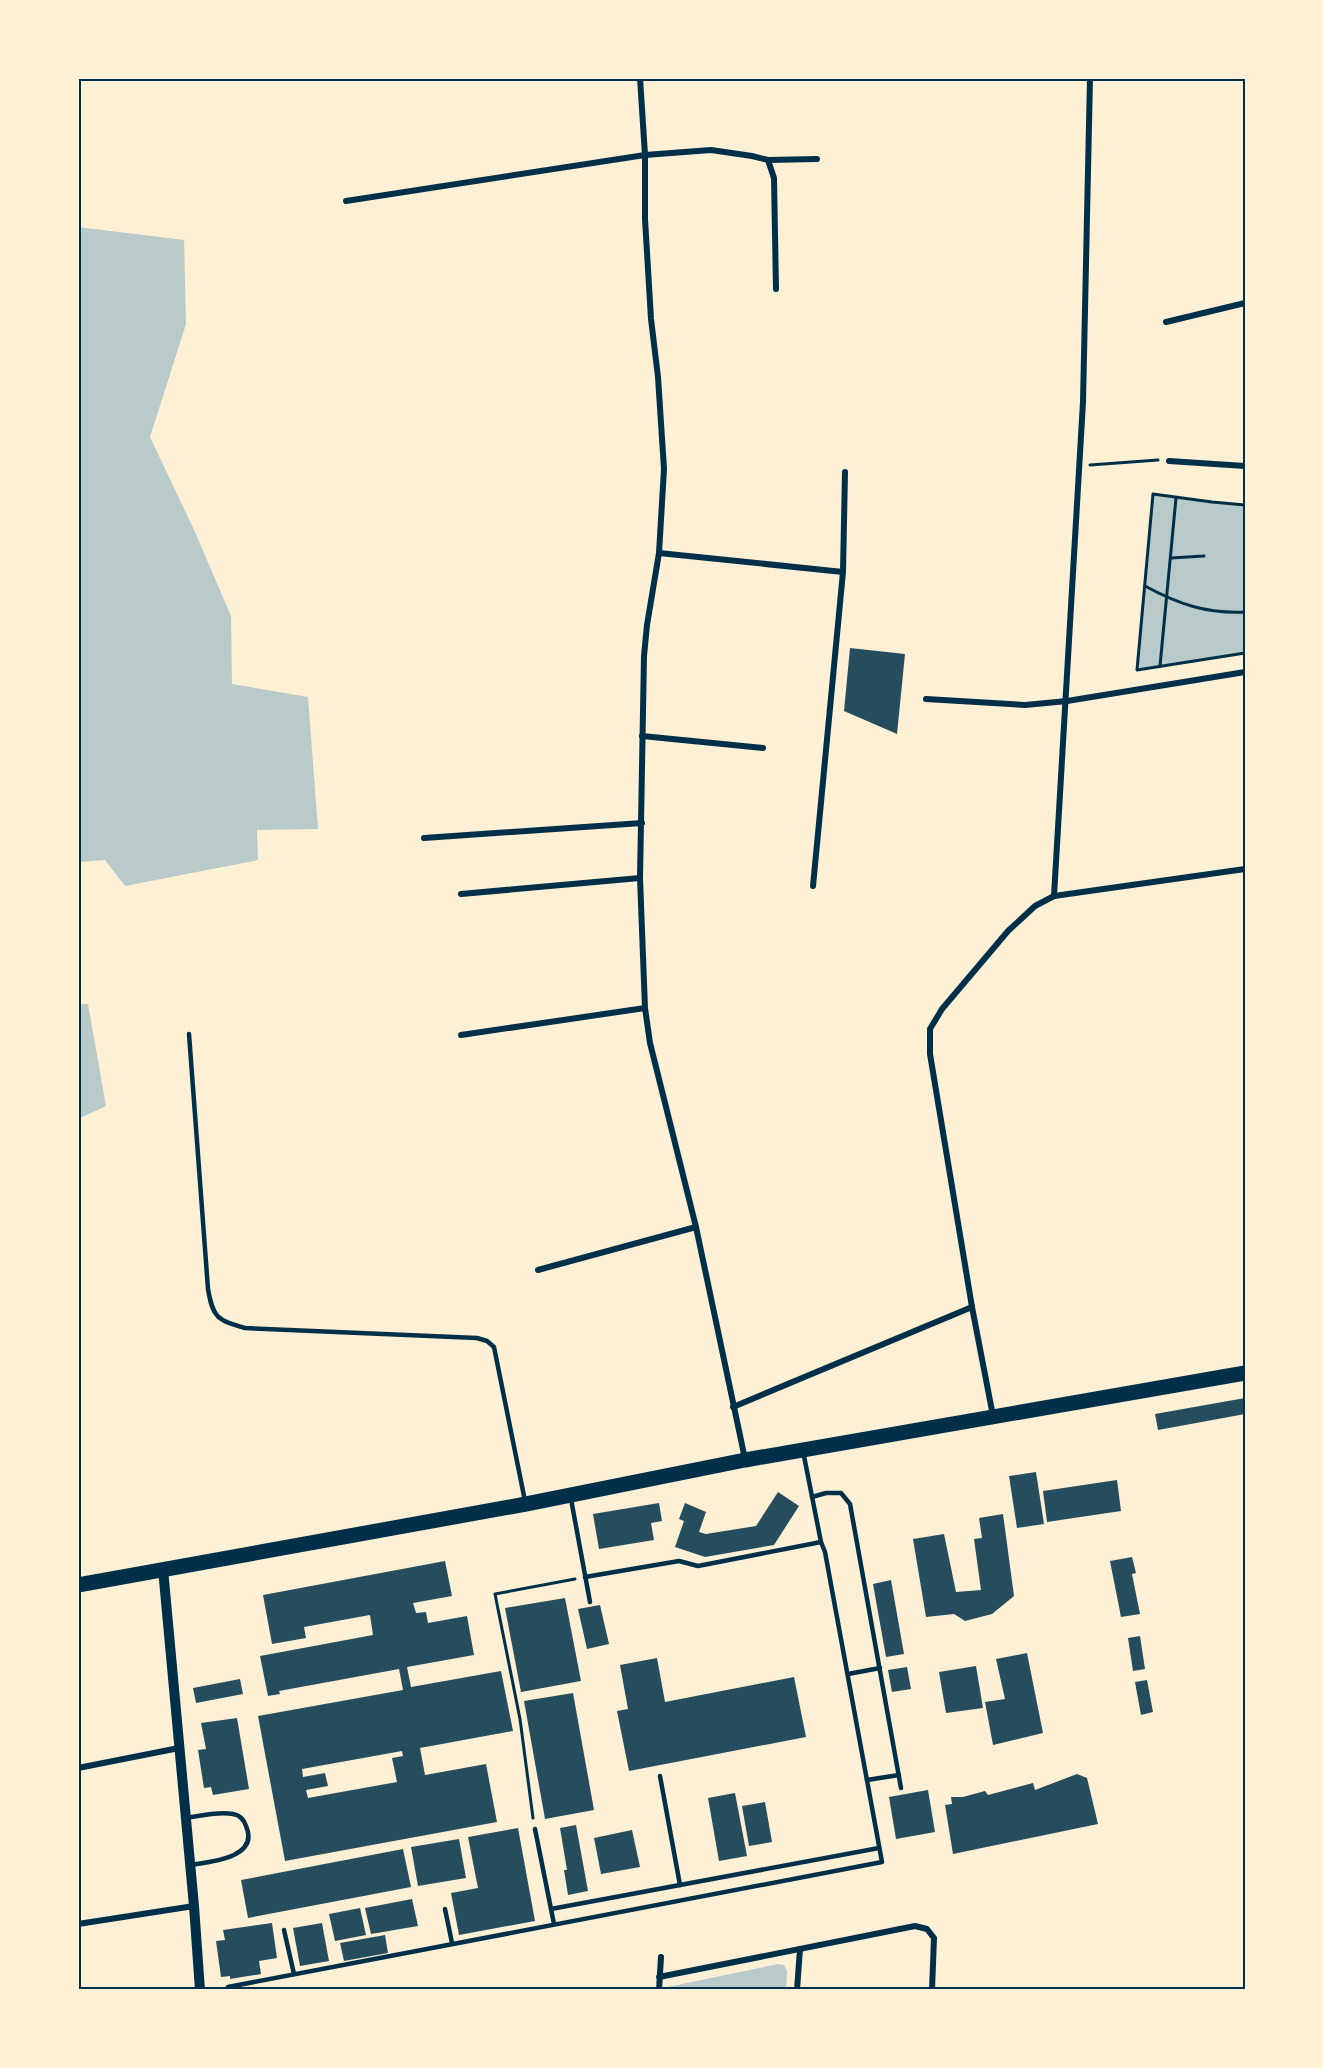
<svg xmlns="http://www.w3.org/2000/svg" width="1323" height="2068" viewBox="0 0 1323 2068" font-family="'Public Sans',sans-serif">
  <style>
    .green { fill: #b9caca }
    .building { fill: #264d5e; fill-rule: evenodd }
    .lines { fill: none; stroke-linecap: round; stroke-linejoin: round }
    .path { stroke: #003049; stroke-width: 3 }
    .service { stroke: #003049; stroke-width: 4.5 }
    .minor { stroke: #003049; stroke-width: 6 }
    .tertiary { stroke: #003049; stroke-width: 10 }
    .primary { stroke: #003049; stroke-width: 15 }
    .neatline { fill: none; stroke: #003049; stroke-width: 2 }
  </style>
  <rect width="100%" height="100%" fill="#fdf0d5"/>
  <g class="green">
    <polygon points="78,227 184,240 186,324 150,437 195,532 231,616 232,684 308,697 318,829 257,830 258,860 125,886 105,860 78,862"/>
    <polygon points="1153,494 1245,505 1245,653 1137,670"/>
    <polygon points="78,1004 88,1004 106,1106 78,1119"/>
    <polygon points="778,1964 784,1965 787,1971 786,1990 662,1990 663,1988"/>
  </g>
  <g class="building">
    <polygon points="850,648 905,654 897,734 844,711"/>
    <polygon points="1245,1398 1245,1414 1158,1430 1155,1414"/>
    <polygon points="1036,1472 1044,1524 1017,1528 1009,1476"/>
    <polygon points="1117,1480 1121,1511 1047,1522 1043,1491"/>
    <polygon points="778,1492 799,1506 774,1545 705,1557 675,1547 684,1521 679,1519 685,1503 706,1512 699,1532 706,1534 756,1526"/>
    <polygon points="659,1503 662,1521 651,1523 654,1540 599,1549 593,1514"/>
    <polygon points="1003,1514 1014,1596 992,1614 965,1621 954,1614 926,1617 913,1539 944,1534 956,1592 981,1590 974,1539 982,1538 979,1518"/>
    <polygon points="1132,1557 1136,1573 1132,1574 1140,1614 1121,1617 1110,1561"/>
    <path d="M 445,1561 L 452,1596 L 413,1603 L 416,1613 L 426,1612 L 428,1623 L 467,1616 L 474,1655 L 407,1667 L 411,1687 L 501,1671 L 513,1731 L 420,1748 L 425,1775 L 486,1764 L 497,1822 L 285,1861 L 258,1716 L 403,1690 L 399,1669 L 279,1691 L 280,1694 L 268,1696 L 260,1656 L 373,1635 L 370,1615 L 304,1627 L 306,1638 L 272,1644 L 263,1595 ZM 402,1751 L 403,1756 L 392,1758 L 397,1782 L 308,1798 L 306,1790 L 328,1786 L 325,1773 L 303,1777 L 302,1769 Z"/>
    <polygon points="891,1580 904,1654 886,1657 873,1584"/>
    <polygon points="565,1598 581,1681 521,1692 505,1608"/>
    <polygon points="600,1605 609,1644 587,1649 578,1609"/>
    <polygon points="1140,1636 1145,1669 1133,1671 1128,1638"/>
    <polygon points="1027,1653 1043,1733 993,1745 985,1702 1005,1699 996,1659"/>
    <polygon points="657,1658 665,1702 794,1677 806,1737 629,1771 617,1711 628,1709 620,1665"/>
    <polygon points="976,1666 983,1708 946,1713 939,1672"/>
    <polygon points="907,1667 911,1689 892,1692 888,1670"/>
    <polygon points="240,1679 243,1694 196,1703 193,1688"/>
    <polygon points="1147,1680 1153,1712 1141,1715 1135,1682"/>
    <polygon points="573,1693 594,1810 545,1819 524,1701"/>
    <polygon points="237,1718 249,1789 213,1795 211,1787 204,1788 198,1750 206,1749 201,1723"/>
    <polygon points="1077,1774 1087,1778 1098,1824 953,1854 945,1805 952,1804 951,1797 963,1797 985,1791 988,1795 1033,1783 1035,1790"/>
    <polygon points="928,1790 935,1832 896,1839 889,1797"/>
    <polygon points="735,1793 747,1856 719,1861 708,1798"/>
    <polygon points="765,1802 772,1842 749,1846 742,1806"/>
    <polygon points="576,1825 588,1891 568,1895 564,1870 567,1870 560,1828"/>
    <polygon points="518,1828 535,1921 459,1935 451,1893 478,1888 468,1837"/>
    <polygon points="632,1830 640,1867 601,1874 594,1838"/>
    <polygon points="459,1839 466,1878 418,1886 411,1847"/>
    <polygon points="403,1849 411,1887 248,1918 241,1880"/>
    <polygon points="412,1899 418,1926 371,1934 365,1908"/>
    <polygon points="360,1908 366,1935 335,1941 329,1914"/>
    <polygon points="272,1923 277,1958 259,1961 261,1974 230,1979 230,1976 221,1977 216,1941 225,1940 223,1930"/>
    <polygon points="322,1923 329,1961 300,1966 293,1928"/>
    <polygon points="385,1935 388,1953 344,1961 340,1943"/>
  </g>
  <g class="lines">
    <g class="path">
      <polyline points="1090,465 1158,460"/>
      <polyline points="1245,505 1212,502 1153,494 1137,670 1245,653"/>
      <polyline points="1171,558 1204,556"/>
      <path d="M 1145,586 C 1178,604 1207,614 1245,612"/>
      <polyline points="1160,666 1176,498"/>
      <polyline points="533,1818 520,1719 495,1594 575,1579"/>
    </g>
    <g class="service">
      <path d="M 189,1034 L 208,1289 C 213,1318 217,1320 245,1328 L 477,1338 L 487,1341 L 494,1347 L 525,1501"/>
      <polyline points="812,1497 826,1493 841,1493 850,1504 901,1788"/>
      <polyline points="571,1499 590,1602"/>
      <polyline points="585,1577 679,1561 698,1566 821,1542"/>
      <polyline points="848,1674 880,1668"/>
      <polyline points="660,1776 680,1885"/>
      <polyline points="867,1780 899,1775"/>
      <path d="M 186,1818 C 200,1816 218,1811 233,1814 C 240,1815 244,1820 246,1826 C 260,1858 210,1862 190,1865"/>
      <polyline points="535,1829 554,1924"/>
      <polyline points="445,1909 452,1943"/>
      <polyline points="551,1909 879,1848"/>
      <polyline points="284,1930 294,1974"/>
      <polyline points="228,1987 882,1862 825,1552 821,1542 803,1451"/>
    </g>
    <g class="minor">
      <polyline points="640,78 645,155 645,219 651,319 658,377 664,469 659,553 647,625 644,656 640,878 645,1008 650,1043 696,1227 745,1459"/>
      <polyline points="768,160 774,178 776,289"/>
      <polyline points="346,201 645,155 711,150 752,156 768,160 817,159"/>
      <polyline points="1166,322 1245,303"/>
      <polyline points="1169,461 1245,466"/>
      <polyline points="659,553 843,572"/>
      <polyline points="926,699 1025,705 1067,701 1245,672"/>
      <polyline points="642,736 763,748"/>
      <polyline points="424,838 642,823"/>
      <polyline points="813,886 843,572 845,472"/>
      <polyline points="461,894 640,878"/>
      <polyline points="1054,896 1083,402 1090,78"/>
      <polyline points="461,1035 645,1008"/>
      <polyline points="538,1270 696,1227"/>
      <polyline points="733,1407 972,1307"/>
      <polyline points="993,1416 972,1307 930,1054 930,1029 942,1009 1008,931 1035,906 1054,896 1245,869"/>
      <polyline points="78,1768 179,1748"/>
      <polyline points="78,1924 194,1906"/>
      <polyline points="659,1977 915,1926 927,1929 934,1938 932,1990"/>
      <polyline points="659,1990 661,1957"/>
      <polyline points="797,1990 800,1949"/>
    </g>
    <polyline class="tertiary" points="163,1569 194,1906 200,1990"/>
    <polyline class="primary" points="78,1585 526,1504 745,1460 1245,1373"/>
  </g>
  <rect width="1323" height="2068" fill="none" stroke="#fdf0d5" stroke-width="159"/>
  <rect x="80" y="80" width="1164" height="1908" class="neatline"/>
</svg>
